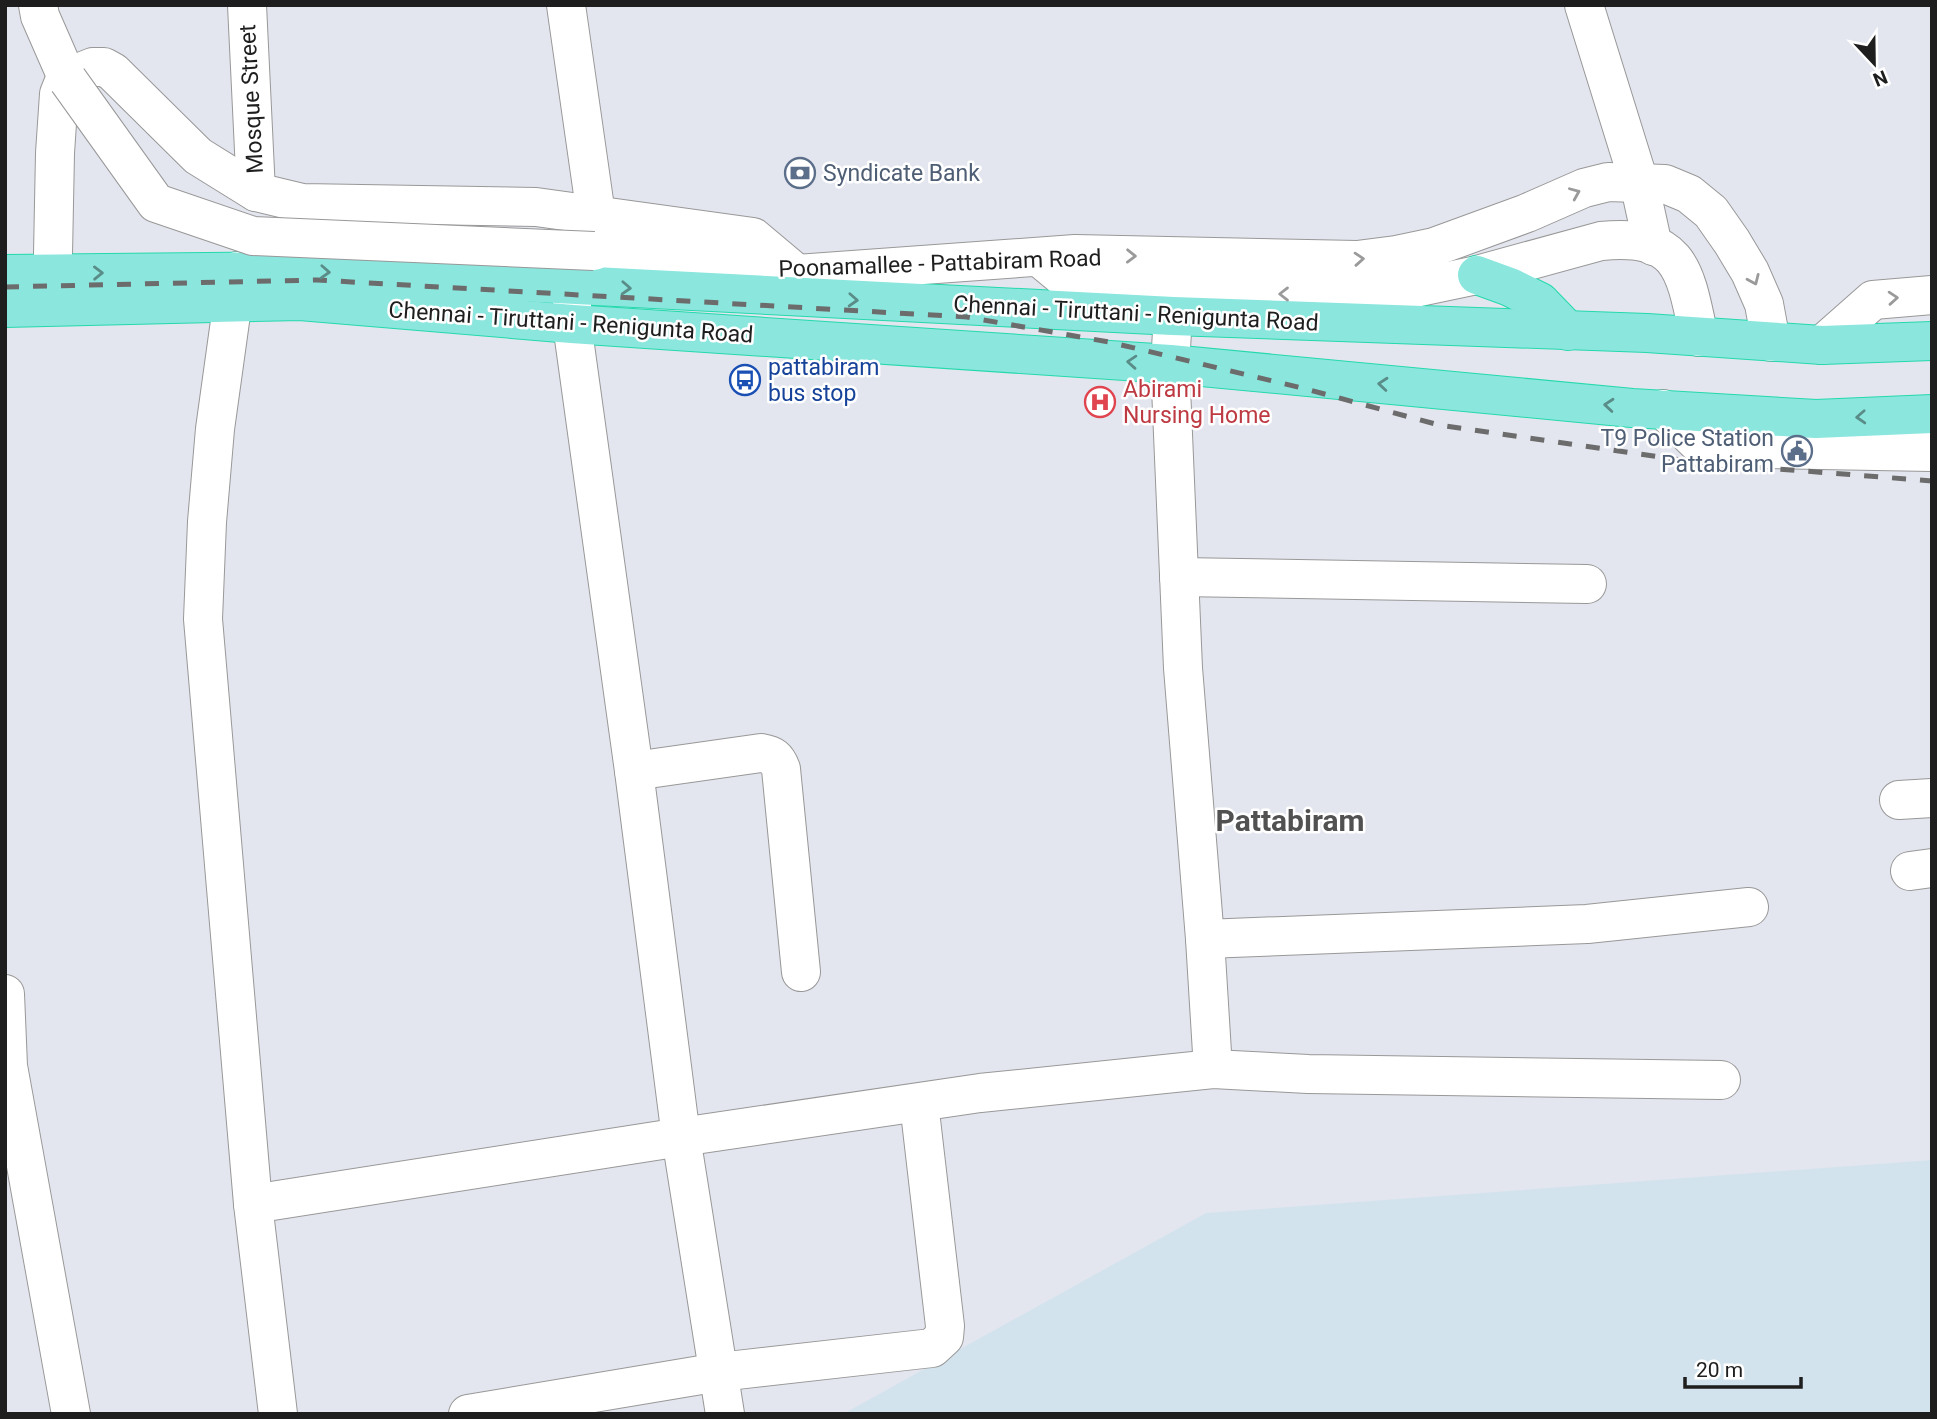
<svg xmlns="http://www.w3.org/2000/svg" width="1937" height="1419" viewBox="0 0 1937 1419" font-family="Roboto,sans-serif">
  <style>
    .military { fill: #d3e3ed }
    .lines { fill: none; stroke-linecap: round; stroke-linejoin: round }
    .minor-casing { stroke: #989898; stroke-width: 40 }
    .highway-casing { stroke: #24d9ac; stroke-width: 40 }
    .minor { stroke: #fff; stroke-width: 38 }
    .highway { stroke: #8be6de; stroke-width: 38 }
    .rail { stroke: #6c6c6c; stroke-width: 5; stroke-dasharray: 14 14; stroke-linecap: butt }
    .minor-bridge-casing { stroke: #989898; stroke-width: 40; stroke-linecap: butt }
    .minor-bridge { stroke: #fff; stroke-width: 38 }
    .oneway { stroke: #9a9a9a }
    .oneway2 { stroke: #5a8c88 }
    .labels { text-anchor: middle; stroke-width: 5; stroke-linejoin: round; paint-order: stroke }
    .street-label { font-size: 23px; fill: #1e1e1e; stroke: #fff }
    .service-label { font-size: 23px; fill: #4e5e75; stroke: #fff; text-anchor: start }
    .transit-label { font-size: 23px; fill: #164399; stroke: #fff; text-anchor: start }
    .health-label { font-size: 23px; fill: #be3a42; stroke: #fff; text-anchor: start }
    .district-label { font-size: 30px; font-weight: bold; fill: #515151; stroke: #fff }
  </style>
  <rect width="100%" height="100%" fill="#e4e6ef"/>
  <polygon class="military" points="1932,1160 1932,1414 843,1414 1206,1213"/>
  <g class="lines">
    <g class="minor-casing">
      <g id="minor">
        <polyline points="38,5 40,16 68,80"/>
        <polyline points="247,5 256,192"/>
        <polyline points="566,5 596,215"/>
        <polyline points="1584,5 1639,182 1653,246"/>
        <polyline points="594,251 797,274 1075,254 1357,260 1396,255 1434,247 1527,213 1584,188 1608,182 1665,184 1689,194 1711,212 1732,242 1750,272 1764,304 1771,342"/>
        <path d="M 1039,257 L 1074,286 L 1261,294 L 1330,294 L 1396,292 L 1477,275 L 1601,241 C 1681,233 1685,270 1699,337"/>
        <polyline points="237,271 215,429 207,522 203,619 253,1204 278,1414"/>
        <polyline points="572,286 572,324 634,771 681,1137 725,1414"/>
        <polyline points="52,305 55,153 59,94 63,84 78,73 93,67 104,67 113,72 198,156 256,192 302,203 536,207 753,237 797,274"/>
        <polyline points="1173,316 1170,364 1183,668 1205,939 1213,1069"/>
        <polyline points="1822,345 1873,300 1932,295"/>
        <polyline points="1663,409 1703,448 1932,452"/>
        <polyline points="1179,577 1587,584"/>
        <path d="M 634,771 L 761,753 C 773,755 777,758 781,769 L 801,972"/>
        <polyline points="1899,800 1932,798"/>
        <polyline points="1910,871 1932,868"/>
        <polyline points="1205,939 1587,924 1749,907"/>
        <polyline points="5,994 8,1066 71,1414"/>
        <polyline points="253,1204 681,1137 980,1093 1213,1069 1308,1074 1721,1080"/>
        <polyline points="468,1414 719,1372 932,1348 944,1337 945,1326 919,1103"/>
      </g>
    </g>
    <g class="highway-casing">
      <g id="highway">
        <polyline points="5,274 304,271 1173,316 1647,333 1822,345 1932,341"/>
        <polyline points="1477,275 1510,287 1540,302 1568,331"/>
        <polyline points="5,308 300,301 572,324 1170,364 1632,408 1816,419 1932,414"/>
      </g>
    </g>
    <use href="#minor" class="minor"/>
    <use href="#highway" class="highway"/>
    <polyline class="rail" points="5,287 317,280 967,317 1109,342 1306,389 1439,425 1702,463 1932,481"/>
    <g class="minor-bridge-casing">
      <polyline id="minor-bridge" points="68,80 156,203 253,236 594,251"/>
    </g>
    <use href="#minor-bridge" class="minor-bridge"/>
  </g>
  <defs><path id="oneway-chevron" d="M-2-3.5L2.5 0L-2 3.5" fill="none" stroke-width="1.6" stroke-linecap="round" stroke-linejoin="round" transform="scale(1.75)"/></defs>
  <g class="oneway">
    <use href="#oneway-chevron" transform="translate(1575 193) rotate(-23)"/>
    <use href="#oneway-chevron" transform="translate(1131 256) rotate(1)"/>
    <use href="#oneway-chevron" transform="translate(1359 259) rotate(-4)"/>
    <use href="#oneway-chevron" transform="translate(1754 280) rotate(66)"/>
    <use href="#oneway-chevron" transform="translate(1284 294) rotate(-180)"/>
    <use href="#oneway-chevron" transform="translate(1893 298) rotate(-4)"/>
  </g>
  <g class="oneway2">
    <use href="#oneway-chevron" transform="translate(325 272) rotate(3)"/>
    <use href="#oneway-chevron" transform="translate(98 273) rotate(-1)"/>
    <use href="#oneway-chevron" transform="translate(626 288) rotate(3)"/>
    <use href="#oneway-chevron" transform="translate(853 300) rotate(3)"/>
    <use href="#oneway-chevron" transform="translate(1132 362) rotate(-176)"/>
    <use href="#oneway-chevron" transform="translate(1383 384) rotate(-175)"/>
    <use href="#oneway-chevron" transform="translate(1609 405) rotate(-175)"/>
    <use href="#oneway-chevron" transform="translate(1861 417) rotate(177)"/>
  </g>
  <defs>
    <g id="bank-ring" transform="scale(1.575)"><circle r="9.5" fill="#fff" stroke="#5c6f8a" stroke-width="1.5"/><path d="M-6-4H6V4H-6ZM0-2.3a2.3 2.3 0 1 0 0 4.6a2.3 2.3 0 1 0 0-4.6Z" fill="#5c6f8a"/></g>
    <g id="bus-ring" transform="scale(1.575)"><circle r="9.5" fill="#fff" stroke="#1a4fb4" stroke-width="1.5"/><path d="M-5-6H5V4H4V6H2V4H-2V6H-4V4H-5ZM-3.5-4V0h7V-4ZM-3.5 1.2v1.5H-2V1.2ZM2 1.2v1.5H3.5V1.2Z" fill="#1a4fb4"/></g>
    <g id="hospital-ring" transform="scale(1.575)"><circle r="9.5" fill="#fff" stroke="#e0444e" stroke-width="1.5"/><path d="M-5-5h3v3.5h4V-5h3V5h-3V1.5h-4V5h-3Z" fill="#e0444e"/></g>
    <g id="civic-ring" transform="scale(1.575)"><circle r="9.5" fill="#fff" stroke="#5c6f8a" stroke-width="1.5"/><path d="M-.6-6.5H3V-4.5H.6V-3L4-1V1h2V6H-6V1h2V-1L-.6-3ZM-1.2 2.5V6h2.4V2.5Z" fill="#5c6f8a"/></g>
  </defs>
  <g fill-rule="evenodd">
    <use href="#bank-ring" x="800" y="173"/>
    <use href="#bus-ring" x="745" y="380"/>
    <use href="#hospital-ring" x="1100" y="402"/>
    <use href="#civic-ring" x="1797" y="451"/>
  </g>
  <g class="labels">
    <g class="street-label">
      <text transform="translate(251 99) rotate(-93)" y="8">Mosque Street</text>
      <text transform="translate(940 263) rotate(-2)" y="8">Poonamallee - Pattabiram Road</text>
      <text transform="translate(1136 313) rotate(3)" y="8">Chennai - Tiruttani - Renigunta Road</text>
      <text transform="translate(571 322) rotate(4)" y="8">Chennai - Tiruttani - Renigunta Road</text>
    </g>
    <g class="service-label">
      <text x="823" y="181">Syndicate Bank</text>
      <text x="1774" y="446" text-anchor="end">T9 Police Station<tspan x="1774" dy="26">Pattabiram</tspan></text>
    </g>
    <g class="transit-label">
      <text x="768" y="375">pattabiram<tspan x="768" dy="26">bus stop</tspan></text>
    </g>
    <g class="health-label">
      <text x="1123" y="397">Abirami<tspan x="1123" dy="26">Nursing Home</tspan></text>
    </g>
    <g class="district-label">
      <text x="1290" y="831">Pattabiram</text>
    </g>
  </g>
  <rect width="1937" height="1419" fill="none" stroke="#1e1e1e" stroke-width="14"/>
  <g transform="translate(1874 63) rotate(158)" stroke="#ffffff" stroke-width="5" paint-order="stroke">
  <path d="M0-5L12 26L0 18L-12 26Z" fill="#1e1e1e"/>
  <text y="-10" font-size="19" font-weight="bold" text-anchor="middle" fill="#1e1e1e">N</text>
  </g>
  <path d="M1685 1377v10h116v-10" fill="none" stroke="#1e1e1e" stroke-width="3.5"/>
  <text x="1696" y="1377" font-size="21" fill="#1e1e1e" stroke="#ffffff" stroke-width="5" paint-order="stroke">20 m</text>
</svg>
